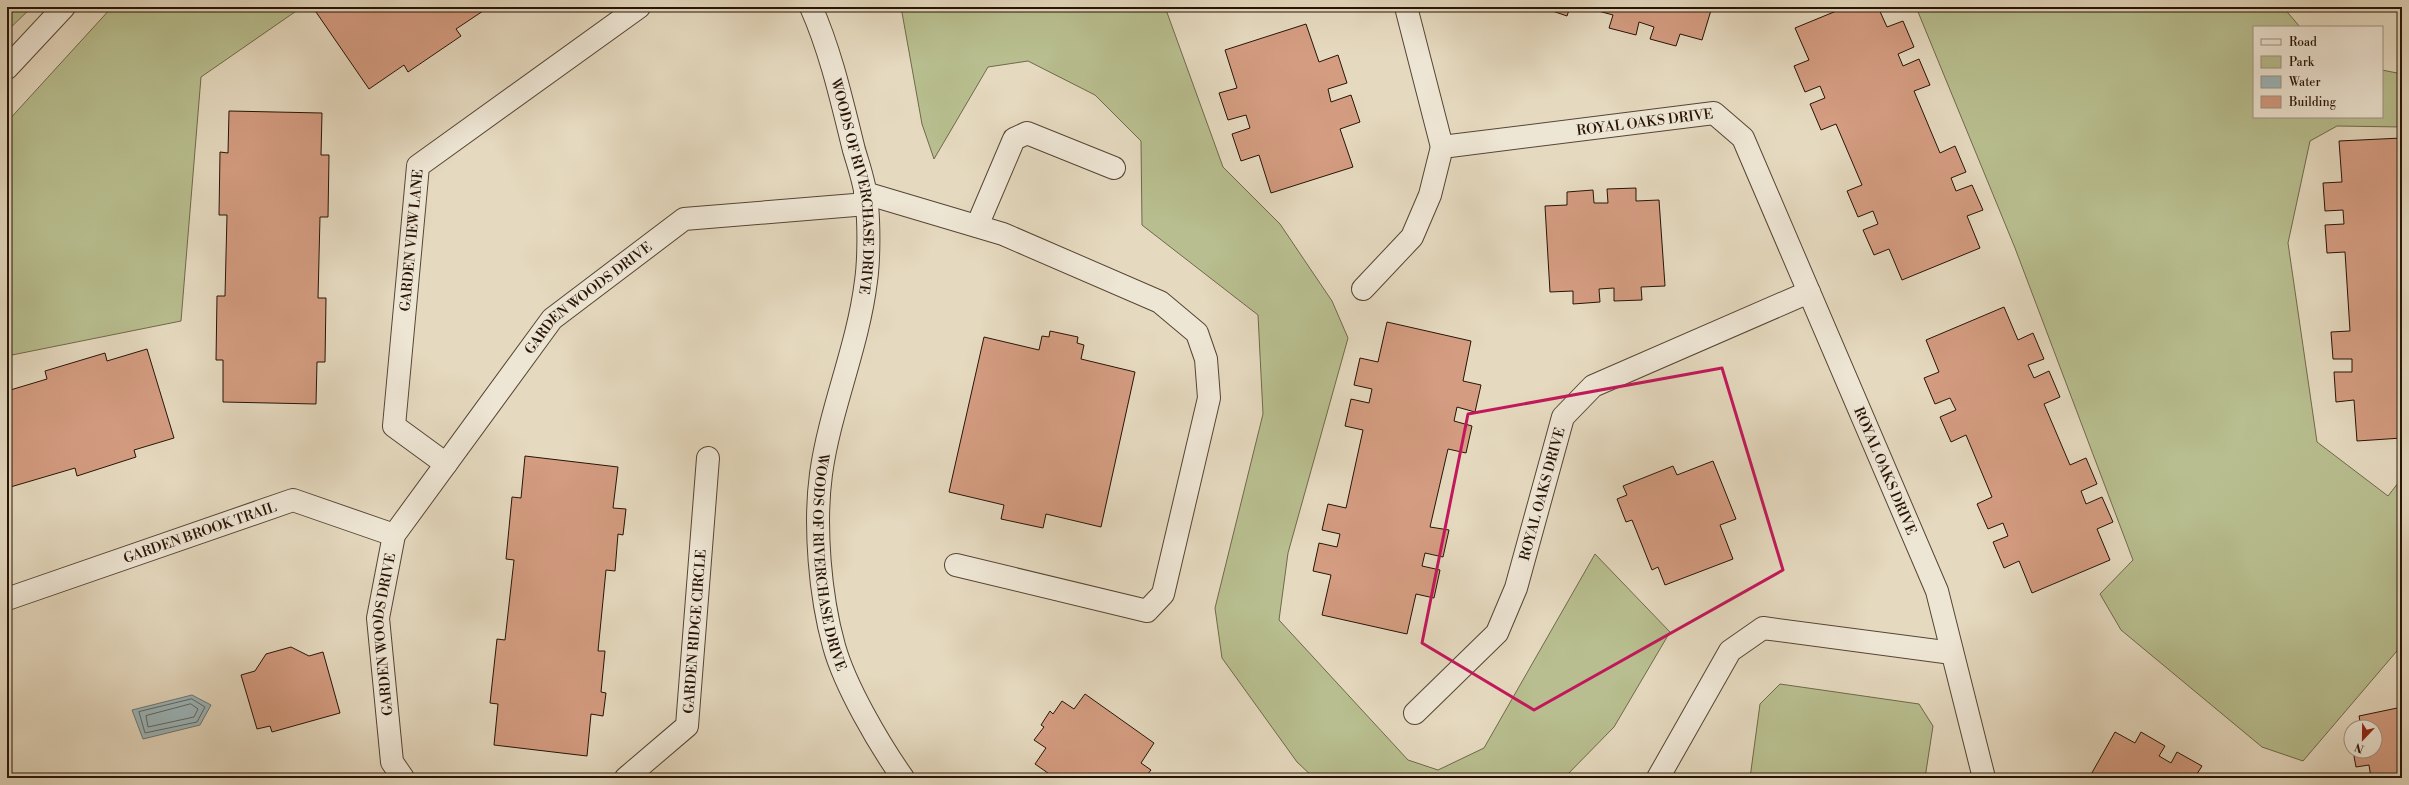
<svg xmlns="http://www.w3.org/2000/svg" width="2409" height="785" viewBox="0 0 2409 785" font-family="'Libre Bodoni',serif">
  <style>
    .green { fill: #b8be8f; stroke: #70694a }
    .water { fill: #9bb7bd; stroke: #6d7674 }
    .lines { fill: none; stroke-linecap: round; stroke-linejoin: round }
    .shore { stroke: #616662; stroke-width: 1 }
    .building { fill: #d49c81; stroke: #271406 }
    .minor-casing { stroke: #564534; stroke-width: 24 }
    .minor { stroke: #eee6d5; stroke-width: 22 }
    .marked { fill: none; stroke: #c2185b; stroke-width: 3; stroke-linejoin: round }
    .labels { text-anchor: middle; stroke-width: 4; stroke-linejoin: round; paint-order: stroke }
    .street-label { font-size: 14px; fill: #271406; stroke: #eee6d5 }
  </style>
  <rect width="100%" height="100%" fill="#e5d9bf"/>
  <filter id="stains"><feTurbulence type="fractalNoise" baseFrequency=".005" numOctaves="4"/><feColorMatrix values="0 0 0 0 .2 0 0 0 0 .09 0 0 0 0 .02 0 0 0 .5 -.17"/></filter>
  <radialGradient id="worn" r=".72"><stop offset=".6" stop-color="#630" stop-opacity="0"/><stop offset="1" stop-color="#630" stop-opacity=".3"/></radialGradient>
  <g class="green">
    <polygon points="7,7 32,7 7,31"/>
    <polygon points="112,7 302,7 201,77 181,321 7,356 7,122"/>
    <polygon points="901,7 1165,7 1223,167 1280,224 1332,301 1348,338 1288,553 1279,620 1408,760 1438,770 1484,748 1595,554 1670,632 1614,727 1564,778 1314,778 1297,762 1222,658 1215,608 1263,414 1258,315 1142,225 1141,141 1095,95 1028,61 988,67 934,159 922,124"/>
    <polygon points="1916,7 2283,7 2300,27 2254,27 2254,117 2382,117 2382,70 2402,74 2402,127 2337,126 2310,141 2288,243 2317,442 2388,496 2402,478 2402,645 2303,761 2262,747 2121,630 2100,594 2133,560 2015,248"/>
    <polygon points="1780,684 1919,704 1933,726 1925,778 1750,778 1760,704"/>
  </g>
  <polygon class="water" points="192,695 211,705 200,725 143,739 132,710"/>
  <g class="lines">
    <g class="shore">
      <polygon points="192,699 205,707 197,722 145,733 139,712"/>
      <polygon points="191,704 198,709 194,717 148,727 146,716"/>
    </g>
  </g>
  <g class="building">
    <polygon points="324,7 489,7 456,29 461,36 408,72 404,65 369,89 316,12"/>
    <polygon points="1541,7 1570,7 1567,16"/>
    <polygon points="1584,7 1712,7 1702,40 1680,34 1676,46 1650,39 1654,27 1639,22 1636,35 1609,28 1613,15"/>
    <polygon points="1846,7 1878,7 1887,27 1903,21 1914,47 1898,54 1903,66 1919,59 1930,85 1914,91 1940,153 1955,146 1966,172 1951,178 1956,191 1972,185 1983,210 1967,216 1980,248 1902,280 1889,249 1874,255 1863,230 1878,224 1873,211 1858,217 1847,191 1862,185 1836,124 1821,130 1810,104 1825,98 1820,86 1805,92 1794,66 1809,60 1795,28"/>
    <polygon points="1306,24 1319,62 1338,55 1347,83 1328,89 1331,102 1351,95 1360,122 1340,129 1353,167 1271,193 1259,155 1241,161 1232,134 1250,128 1246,115 1228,120 1219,93 1237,88 1225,50"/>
    <polygon points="229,111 322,113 321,155 329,155 328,217 320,217 318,298 326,298 325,362 317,362 316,404 223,402 223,360 216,360 217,296 225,296 227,215 219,215 220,152 228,153"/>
    <polygon points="2402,138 2402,438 2357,441 2354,400 2336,402 2334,372 2352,372 2352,359 2333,359 2331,332 2350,331 2345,252 2327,253 2325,225 2344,224 2343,210 2325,211 2323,183 2342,182 2339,141"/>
    <polygon points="1636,188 1636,201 1659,200 1665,286 1641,287 1642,300 1614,301 1614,288 1599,289 1600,302 1573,304 1573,291 1550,292 1545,206 1567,205 1567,192 1593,190 1594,203 1608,203 1607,189"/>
    <polygon points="2004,307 2018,340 2033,333 2044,359 2028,365 2034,378 2049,371 2060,397 2044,404 2070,465 2086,458 2097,484 2081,491 2086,504 2102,497 2113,522 2097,529 2110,560 2032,593 2019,561 2004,568 1993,542 2008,536 2003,523 1988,529 1977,504 1992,497 1966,435 1951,442 1940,417 1956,410 1950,398 1935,404 1924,378 1939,372 1926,340"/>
    <polygon points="1387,322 1471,341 1463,381 1481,385 1475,412 1457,407 1454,421 1472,426 1466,453 1448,449 1430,527 1449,530 1443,557 1425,553 1422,566 1440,570 1434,598 1416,594 1407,634 1322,615 1331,575 1313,571 1319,543 1337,547 1340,534 1322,530 1328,504 1346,508 1363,430 1345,426 1351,399 1369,403 1372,389 1354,385 1360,358 1378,362"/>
    <polygon points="1050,331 1078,337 1077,343 1084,345 1081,359 1135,372 1101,527 1046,514 1043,528 1001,519 1004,505 949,492 984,337 1039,350 1042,336 1049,337"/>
    <polygon points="147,349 174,438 134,450 136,457 77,476 75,468 7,488 7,391 47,379 45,371 105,353 107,361"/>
    <polygon points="525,456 618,467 613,508 626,509 623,535 618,534 615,571 606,570 598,651 605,651 601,692 606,693 603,716 591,714 587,756 494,745 498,704 490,703 497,639 505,640 514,560 506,559 512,497 521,498"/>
    <polygon points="1713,461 1736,519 1720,525 1733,559 1665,585 1658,567 1652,570 1632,520 1626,522 1617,499 1627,495 1623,486 1673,466 1677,475"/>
    <polygon points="291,647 309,656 323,652 340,713 272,732 270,726 257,729 241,675 255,671 266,654"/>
    <polygon points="1085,694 1154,743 1141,763 1151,770 1147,775 1152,778 1055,778 1035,764 1046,748 1034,740 1044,727 1041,725 1050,711 1053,714 1062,701 1074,709"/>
    <polygon points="2402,707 2402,778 2371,778 2369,765 2356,767 2353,751 2375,751 2375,727 2361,727 2359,716"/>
    <polygon points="2115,732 2135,743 2141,732 2165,746 2159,756 2171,763 2177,752 2202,766 2195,777 2197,778 2089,778"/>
  </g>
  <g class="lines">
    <g class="minor-casing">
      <g id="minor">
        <path id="s1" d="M 811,7 C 831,52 842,102 854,150 C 859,167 866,186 867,205 C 869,226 869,260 866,281 C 858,347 830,409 821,474 C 814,526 820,596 834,646 C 845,686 879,744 903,778"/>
        <polyline points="1406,7 1442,147"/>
        <polyline points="7,68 64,7"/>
        <polyline points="865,193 1003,234 1160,302 1197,333 1206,359 1209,398 1163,594 1147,611 956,565"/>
        <polyline points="977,226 1014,139 1027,133 1114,168"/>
        <path id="s2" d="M 1363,289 L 1412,237 L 1430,195 L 1442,147 L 1714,113 L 1743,138 L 1937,591 L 1984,778"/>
        <path id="s3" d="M 446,464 L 394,426 L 418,166 L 639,7"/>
        <path id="s4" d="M 7,599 L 293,500 L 394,535"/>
        <path id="s5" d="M 1415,713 L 1497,633 L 1516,588 L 1563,417 L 1593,386 L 1809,292"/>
        <path id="s6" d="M 403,778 L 392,762 L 378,618 L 394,535 L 552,319 L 684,219 L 867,204"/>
        <path id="s7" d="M 626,778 L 687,726 L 708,458"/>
        <polyline points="1658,778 1730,651 1763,628 1952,653"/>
      </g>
    </g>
    <use href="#minor" class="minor"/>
  </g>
  <path class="marked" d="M 1722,368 L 1783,570 L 1534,710 L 1422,643 L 1468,414 Z"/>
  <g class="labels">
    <g class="street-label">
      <text dy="5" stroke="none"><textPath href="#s2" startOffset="371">ROYAL OAKS DRIVE</textPath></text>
      <text dy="5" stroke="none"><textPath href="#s1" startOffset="186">WOODS OF RIVERCHASE DRIVE</textPath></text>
      <text dy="5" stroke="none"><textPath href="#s3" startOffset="251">GARDEN VIEW LANE</textPath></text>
      <text dy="5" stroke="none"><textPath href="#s6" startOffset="557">GARDEN WOODS DRIVE</textPath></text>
      <text dy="5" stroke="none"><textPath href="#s2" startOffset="841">ROYAL OAKS DRIVE</textPath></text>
      <text dy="5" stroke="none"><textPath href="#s5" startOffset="261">ROYAL OAKS DRIVE</textPath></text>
      <text dy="5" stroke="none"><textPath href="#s4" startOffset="204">GARDEN BROOK TRAIL</textPath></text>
      <text dy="5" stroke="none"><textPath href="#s1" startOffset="570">WOODS OF RIVERCHASE DRIVE</textPath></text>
      <text dy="5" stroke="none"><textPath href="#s7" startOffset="175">GARDEN RIDGE CIRCLE</textPath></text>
      <text dy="5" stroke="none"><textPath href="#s6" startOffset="148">GARDEN WOODS DRIVE</textPath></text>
    </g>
  </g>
  <rect width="2409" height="785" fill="none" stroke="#e5d9bf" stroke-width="24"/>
  <rect x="8" y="8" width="2393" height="769" fill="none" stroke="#271406" stroke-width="2"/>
  <rect x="12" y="12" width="2385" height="761" fill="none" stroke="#271406"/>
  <rect x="2253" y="26" width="130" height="92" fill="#eee6d5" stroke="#9e9282"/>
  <rect x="2261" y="39" width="20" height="6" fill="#eee6d5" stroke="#9e9282"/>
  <text x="2289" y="46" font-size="12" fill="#271406">Road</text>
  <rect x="2261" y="56" width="20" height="12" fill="#b8be8f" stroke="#9e9282"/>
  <text x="2289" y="66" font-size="12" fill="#271406">Park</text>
  <rect x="2261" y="76" width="20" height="12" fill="#9bb7bd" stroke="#9e9282"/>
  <text x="2289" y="86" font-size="12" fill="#271406">Water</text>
  <rect x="2261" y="96" width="20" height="12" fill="#d49c81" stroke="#9e9282"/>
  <text x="2289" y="106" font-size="12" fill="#271406">Building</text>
  <g transform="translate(2363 739) rotate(202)"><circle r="19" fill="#eee6d5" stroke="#9e9282"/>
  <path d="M0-3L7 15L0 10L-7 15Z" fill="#8f2418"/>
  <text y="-6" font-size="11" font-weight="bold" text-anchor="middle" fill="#271406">N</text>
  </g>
  <rect width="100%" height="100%" filter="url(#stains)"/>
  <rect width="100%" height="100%" fill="url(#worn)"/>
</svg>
